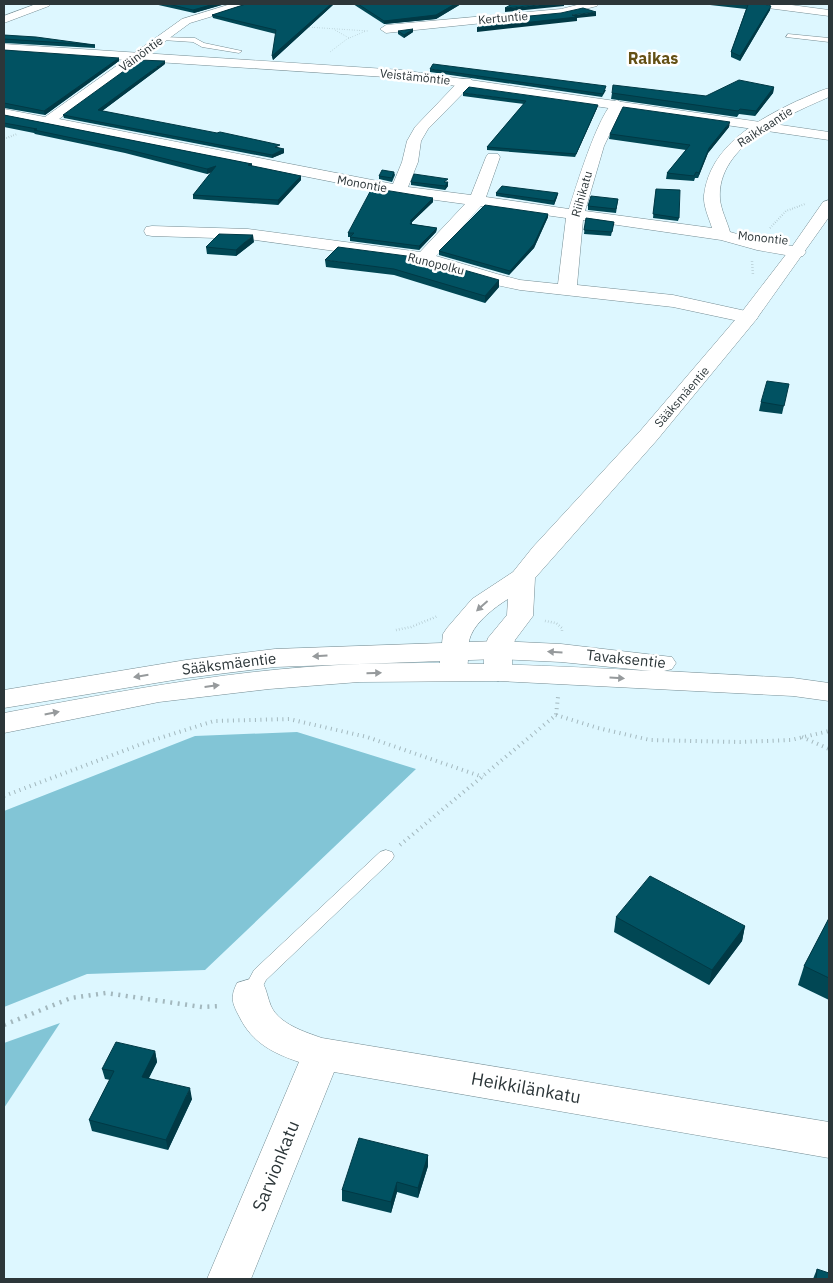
<svg xmlns="http://www.w3.org/2000/svg" width="833" height="1283" viewBox="0 0 833 1283" font-family="'IBM Plex Sans',sans-serif">
  <style>
    .forest { fill: #82c5d6 }
    .lines { fill: none; stroke-linecap: round; stroke-linejoin: round }
    .service-casing { stroke: #758d94; stroke-width: 1 }
    .minor-casing { stroke: #758d94; stroke-width: 1 }
    .tertiary-casing { stroke: #758d94; stroke-width: 1 }
    .secondary-casing { stroke: #758d94; stroke-width: 1 }
    .path-far4 { stroke: #a3b8be; stroke-width: 1; stroke-dasharray: 0.5 2; stroke-linecap: butt }
    .path-far3 { stroke: #a3b8be; stroke-width: 2; stroke-dasharray: 0.5 2; stroke-linecap: butt }
    .path-far2 { stroke: #a3b8be; stroke-width: 2.5; stroke-dasharray: 0.5 2.5; stroke-linecap: butt }
    .path-far1 { stroke: #a3b8be; stroke-width: 4; stroke-dasharray: 1 4.5; stroke-linecap: butt }
    .path { stroke: #a3b8be; stroke-width: 4.5; stroke-dasharray: 2 5.5; stroke-linecap: butt }
    .service { fill: #fff; fill-rule: evenodd }
    .minor { fill: #fff; fill-rule: evenodd }
    .tertiary { fill: #fff; fill-rule: evenodd }
    .secondary { fill: #fff; fill-rule: evenodd }
    .wall { fill: #014754 }
    .shaded-wall { fill: #013945 }
    .building { fill: #015262; stroke: #013945 }
    .oneway { fill: #969a9c }
    .labels { text-anchor: middle; stroke-width: 5; stroke-linejoin: round; paint-order: stroke }
    .far-street-label { font-size: 12px; fill: #2c3639; stroke: #fff }
    .street-label { font-size: 15px; fill: #2c3639; stroke: #fff }
    .far-district-label { font-size: 16px; font-weight: bold; fill: #645014; stroke: #fff }
    .near-street-label { font-size: 18px; fill: #2c3639; stroke: #fff }
  </style>
  <rect width="100%" height="100%" fill="#ddf7ff"/>
  <g class="forest">
    <polygon points="297,732 416,769 205,970 87,974 4,1007 4,811 195,736"/>
    <polygon points="60,1023 4,1108 4,1043"/>
  </g>
  <g class="lines">
    <g class="service-casing">
      <g id="service">
        <polygon points="788,34 829,38 829,42 786,37"/>
        <polygon points="160,37 195,38 204,43 242,51 239,53 202,47 193,42 162,40"/>
        <polygon points="386,850 392,852 394,856 392,860 266,980 256,999 250,1001 244,999 241,994 254,970 380,852"/>
      </g>
    </g>
    <g class="minor-casing">
      <g id="minor">
        <polygon points="36,4 51,4 49,6 4,23 4,16"/>
        <path d="M 231,4 L 248,4 L 246,6 L 190,23 L 59,119 L 393,184 L 402,162 L 407,141 L 415,127 L 461,79 L 471,79 L 473,82 L 471,85 L 428,129 L 421,141 L 418,162 L 408,187 L 471,195 L 486,157 L 488,154 L 498,154 L 500,157 L 486,197 L 569,209 C 575,190 601,104 617,100 L 624,104 L 604,146 L 585,211 L 712,228 C 709,218 703,206 704,195 C 710,146 757,120 797,101 C 807,97 818,91 829,88 L 829,97 C 790,114 716,145 720,199 C 721,210 727,221 730,232 L 759,240 L 803,248 L 806,252 L 803,256 L 797,257 L 757,250 L 721,240 L 583,220 L 577,285 L 673,295 L 755,313 L 758,317 L 755,321 L 748,323 L 673,307 L 520,290 L 487,283 L 422,263 L 248,239 L 152,236 L 146,235 L 144,231 L 146,227 L 152,226 L 248,229 L 420,252 L 465,204 L 399,195 L 4,117 L 4,109 L 45,117 L 182,19 ZM 481,206 L 566,218 L 558,284 L 520,280 L 497,274 L 436,256 Z"/>
        <polygon points="581,4 599,4 597,6 561,15 386,33 380,29 386,25 561,9"/>
        <polygon points="754,4 784,4 829,10 829,16 760,7"/>
        <path d="M 250,979 L 263,983 C 267,991 268,999 271,1006 C 279,1024 305,1032 322,1038 L 829,1122 L 829,1158 L 334,1072 L 251,1279 L 207,1279 L 299,1062 C 273,1053 252,1043 239,1016 C 232,1003 230,997 237,983 Z"/>
      </g>
    </g>
    <g class="tertiary-casing">
      <g id="tertiary">
        <polygon points="4,44 401,70 829,132 829,140 401,78 4,52"/>
        <path d="M 829,200 L 829,217 L 755,321 L 657,440 L 535,578 L 533,616 L 515,640 L 512,650 L 512,672 L 508,678 L 498,681 L 488,678 L 484,672 L 484,650 L 488,638 L 507,615 L 508,599 C 495,607 477,621 471,635 C 465,648 472,664 463,677 L 453,680 L 443,677 L 439,671 L 443,634 L 447,628 L 472,599 L 513,572 L 533,547 L 641,430 L 741,313 L 791,248 L 823,202 Z"/>
      </g>
    </g>
    <g class="secondary-casing">
      <path id="secondary" d="M 498,641 L 561,644 L 672,657 L 676,663 L 672,669 L 664,671 L 793,678 L 829,683 L 829,701 L 793,696 L 498,681 L 359,682 L 269,689 L 159,702 L 4,733 L 4,713 C 122,691 240,668 360,664 C 457,661 554,666 651,671 L 561,662 L 498,659 L 275,667 L 186,678 L 4,708 L 4,690 L 186,660 L 275,649 Z"/>
    </g>
    <g class="path-far4">
      <polyline points="307,27 368,31"/>
      <polyline points="335,30 349,38"/>
      <polyline points="330,52 347,39 366,31"/>
    </g>
    <g class="path-far3">
      <polyline points="4,139 17,134"/>
      <polyline points="770,228 786,211 805,204"/>
    </g>
    <g class="path-far2">
      <polyline points="752,261 753,275"/>
      <polyline points="545,621 556,623 562,628 562,631"/>
      <polyline points="396,630 411,627 438,616"/>
    </g>
    <g class="path-far1">
      <polyline points="556,715 598,728 650,740 740,742 791,740 829,731"/>
      <polyline points="802,737 829,749"/>
      <polyline points="4,796 147,742 214,721 289,719 367,737 483,777"/>
      <polyline points="400,845 556,715 558,697"/>
    </g>
    <polyline class="path" points="4,1025 71,998 106,993 202,1007 221,1006"/>
    <use href="#service" class="service"/>
    <use href="#minor" class="minor"/>
    <use href="#tertiary" class="tertiary"/>
    <use href="#secondary" class="secondary"/>
  </g>
  <g class="wall">
    <polygon points="154,4 225,4 194,13"/>
    <polygon points="246,4 334,4 273,60 272,56 276,34 213,18 212,15"/>
    <polygon points="353,4 461,4 436,19 384,24"/>
    <polygon points="710,4 764,4 770,10 740,61 731,57 731,52 746,9 710,5"/>
    <polygon points="398,31 413,32 404,38 398,34"/>
    <polygon points="4,35 95,45 95,48 4,43"/>
    <polygon points="4,50 119,61 45,115 4,108"/>
    <polygon points="165,64 102,111 280,148 284,153 272,158 64,118 63,115"/>
    <polygon points="430,69 606,90 602,97 430,72"/>
    <polygon points="774,87 773,93 755,116 739,114 737,117 611,99 612,93 706,96"/>
    <polygon points="463,93 597,108 575,157 487,150 487,147 524,104 463,96"/>
    <polygon points="4,115 252,164 252,166 301,180 278,205 193,199 193,195 212,172 207,174 125,153 35,134 34,133 4,127"/>
    <polygon points="729,127 708,153 698,178 695,178 694,181 666,179 667,173 686,150 609,139 610,134"/>
    <polygon points="394,172 395,175 392,182 379,179 379,176"/>
    <polygon points="411,182 448,182 448,186 445,190 411,185"/>
    <polygon points="656,189 679,218 678,221 653,218"/>
    <polygon points="496,193 558,193 557,197 554,205 496,196"/>
    <polygon points="433,198 433,202 412,222 412,224 437,228 436,232 419,250 350,241 350,237 348,237 348,233"/>
    <polygon points="618,199 616,213 588,210 588,206"/>
    <polygon points="548,214 548,217 534,248 509,275 439,255 439,251"/>
    <polygon points="586,218 614,222 611,236 584,234"/>
    <polygon points="254,242 236,256 207,254 206,247"/>
    <polygon points="325,260 499,280 499,287 485,303 394,275 326,267"/>
    <polygon points="787,392 782,414 759,411 761,402"/>
    <polygon points="616,917 745,926 742,941 709,985 614,932"/>
    <polygon points="829,918 829,1000 798,985 804,966"/>
    <polygon points="155,1051 157,1062 149,1078 192,1099 168,1150 92,1131 89,1120 110,1080 105,1079 102,1069"/>
    <polygon points="428,1155 428,1166 418,1198 397,1192 391,1213 342,1201 342,1190"/>
    <polygon points="817,1269 829,1279 813,1279"/>
  </g>
  <g class="shaded-wall">
    <polygon points="214,4 225,4 194,13 193,10"/>
    <polygon points="331,4 336,4 334,4 273,60 272,56"/>
    <polygon points="455,4 461,4 436,19 384,24 384,21"/>
    <polygon points="551,4 564,4 564,6 505,12 505,8"/>
    <polygon points="771,6 770,10 740,61 740,56"/>
    <polygon points="596,12 596,16 577,18 577,21 477,32 477,28"/>
    <polygon points="413,29 413,32 404,38 404,35"/>
    <polygon points="119,58 119,61 45,115 44,111"/>
    <polygon points="165,61 165,64 98,114 98,110"/>
    <polygon points="774,87 773,93 755,116 756,111"/>
    <polygon points="598,105 597,108 575,157 576,154"/>
    <polygon points="730,122 729,127 708,153 698,178 699,173 709,148"/>
    <polygon points="284,149 284,153 272,158 272,155"/>
    <polygon points="216,166 217,170 207,174 207,169"/>
    <polygon points="301,176 301,180 278,205 278,200"/>
    <polygon points="448,182 448,186 445,190 445,186"/>
    <polygon points="558,193 557,197 554,205 554,201"/>
    <polygon points="433,198 433,202 412,222 412,225 410,228 410,221"/>
    <polygon points="548,214 548,217 534,248 509,275 510,271"/>
    <polygon points="437,228 436,232 419,250 419,246"/>
    <polygon points="253,235 254,242 236,256 236,250"/>
    <polygon points="499,280 499,287 485,303 485,296"/>
    <polygon points="745,926 742,941 709,985 712,970"/>
    <polygon points="155,1051 157,1062 144,1087 142,1077"/>
    <polygon points="190,1088 192,1099 168,1150 166,1140"/>
    <polygon points="428,1155 428,1166 418,1198 418,1188"/>
    <polygon points="397,1182 397,1192 391,1213 391,1202"/>
  </g>
  <g class="building">
    <polygon points="168,4 214,4 193,10"/>
    <polygon points="246,4 331,4 272,56 276,30 212,15"/>
    <polygon points="358,4 455,4 436,15 384,21"/>
    <polygon points="512,4 551,4 505,8"/>
    <polygon points="740,4 764,4 771,6 740,56 731,52 748,5"/>
    <polygon points="583,8 596,12 572,15 577,17 477,28 488,20 561,13"/>
    <polygon points="413,29 404,35 398,31"/>
    <polygon points="4,35 36,37 95,45 4,39"/>
    <polygon points="4,50 119,58 44,111 4,103"/>
    <polygon points="139,60 165,61 98,110 217,133 220,132 280,145 275,147 284,149 272,155 63,115"/>
    <polygon points="433,64 606,86 603,94 430,69"/>
    <polygon points="739,80 774,87 756,111 740,109 738,111 612,93 613,85 706,96"/>
    <polygon points="469,87 598,105 576,154 487,147 526,101 463,93"/>
    <polygon points="623,107 730,122 709,148 699,173 696,172 694,176 667,173 690,145 610,134"/>
    <polygon points="4,115 252,164 248,165 301,176 278,200 193,195 216,166 207,169 125,149 34,130 37,129 4,123"/>
    <polygon points="382,170 394,172 392,178 379,176"/>
    <polygon points="414,174 448,179 444,182 448,182 445,186 411,182"/>
    <polygon points="502,186 558,193 554,201 496,193"/>
    <polygon points="372,188 433,198 410,221 412,221 410,224 437,228 419,246 350,237 354,233 348,233"/>
    <polygon points="656,189 680,190 679,218 653,214"/>
    <polygon points="591,196 618,199 616,209 588,206"/>
    <polygon points="485,205 548,214 534,244 510,271 439,251"/>
    <polygon points="586,218 614,222 612,232 584,230"/>
    <polygon points="219,234 253,235 236,250 206,247"/>
    <polygon points="338,247 422,258 499,280 485,296 394,269 325,260"/>
    <polygon points="767,381 789,384 784,406 761,402"/>
    <polygon points="650,876 745,926 712,970 616,917"/>
    <polygon points="829,918 829,978 804,966"/>
    <polygon points="116,1042 155,1051 142,1077 190,1088 166,1140 89,1120 114,1071 102,1069"/>
    <polygon points="359,1138 428,1155 418,1188 397,1182 391,1202 342,1190"/>
    <polygon points="817,1269 829,1273 829,1279 816,1279"/>
  </g>
  <defs><path id="oneway-solid" d="M-6-.8H1V-3.2L6.5 0L1 3.2V.8H-6Z" transform="scale(1.25)"/></defs>
  <g class="oneway">
    <use href="#oneway-solid" transform="translate(482 606) rotate(138)"/>
    <use href="#oneway-solid" transform="translate(555 652) rotate(-177)"/>
    <use href="#oneway-solid" transform="translate(320 656) rotate(177)"/>
    <use href="#oneway-solid" transform="translate(374 673) rotate(-1)"/>
    <use href="#oneway-solid" transform="translate(141 676) rotate(171)"/>
    <use href="#oneway-solid" transform="translate(617 678) rotate(3)"/>
    <use href="#oneway-solid" transform="translate(212 686) rotate(-7)"/>
    <use href="#oneway-solid" transform="translate(52 713) rotate(-11)"/>
  </g>
  <g class="labels">
    <g class="far-street-label">
      <text transform="translate(503 18) rotate(-5)" y="4">Kertuntie</text>
      <text transform="translate(141 54) rotate(-36)" y="4">Väinöntie</text>
      <text transform="translate(415 77) rotate(6)" y="4">Veistämöntie</text>
      <text transform="translate(765 127) rotate(-33)" y="4">Raikkaantie</text>
      <text transform="translate(362 184) rotate(10)" y="4">Monontie</text>
      <text transform="translate(582 194) rotate(-74)" y="4">Riihikatu</text>
      <text transform="translate(763 238) rotate(6)" y="4">Monontie</text>
      <text transform="translate(436 264) rotate(14)" y="4">Runopolku</text>
      <text transform="translate(682 397) rotate(-49)" y="4">Sääksmäentie</text>
    </g>
    <g class="street-label">
      <text transform="translate(626 659) rotate(6)" y="5">Tavaksentie</text>
      <text transform="translate(229 664) rotate(-7)" y="5">Sääksmäentie</text>
    </g>
    <g class="far-district-label">
      <text x="653" y="64">Raikas</text>
    </g>
    <g class="near-street-label">
      <text transform="translate(526 1088) rotate(10)" y="6">Heikkilänkatu</text>
      <text transform="translate(276 1166) rotate(-68)" y="6">Sarvionkatu</text>
    </g>
  </g>
  <rect width="833" height="1283" fill="none" stroke="#2c3639" stroke-width="10"/>
</svg>
